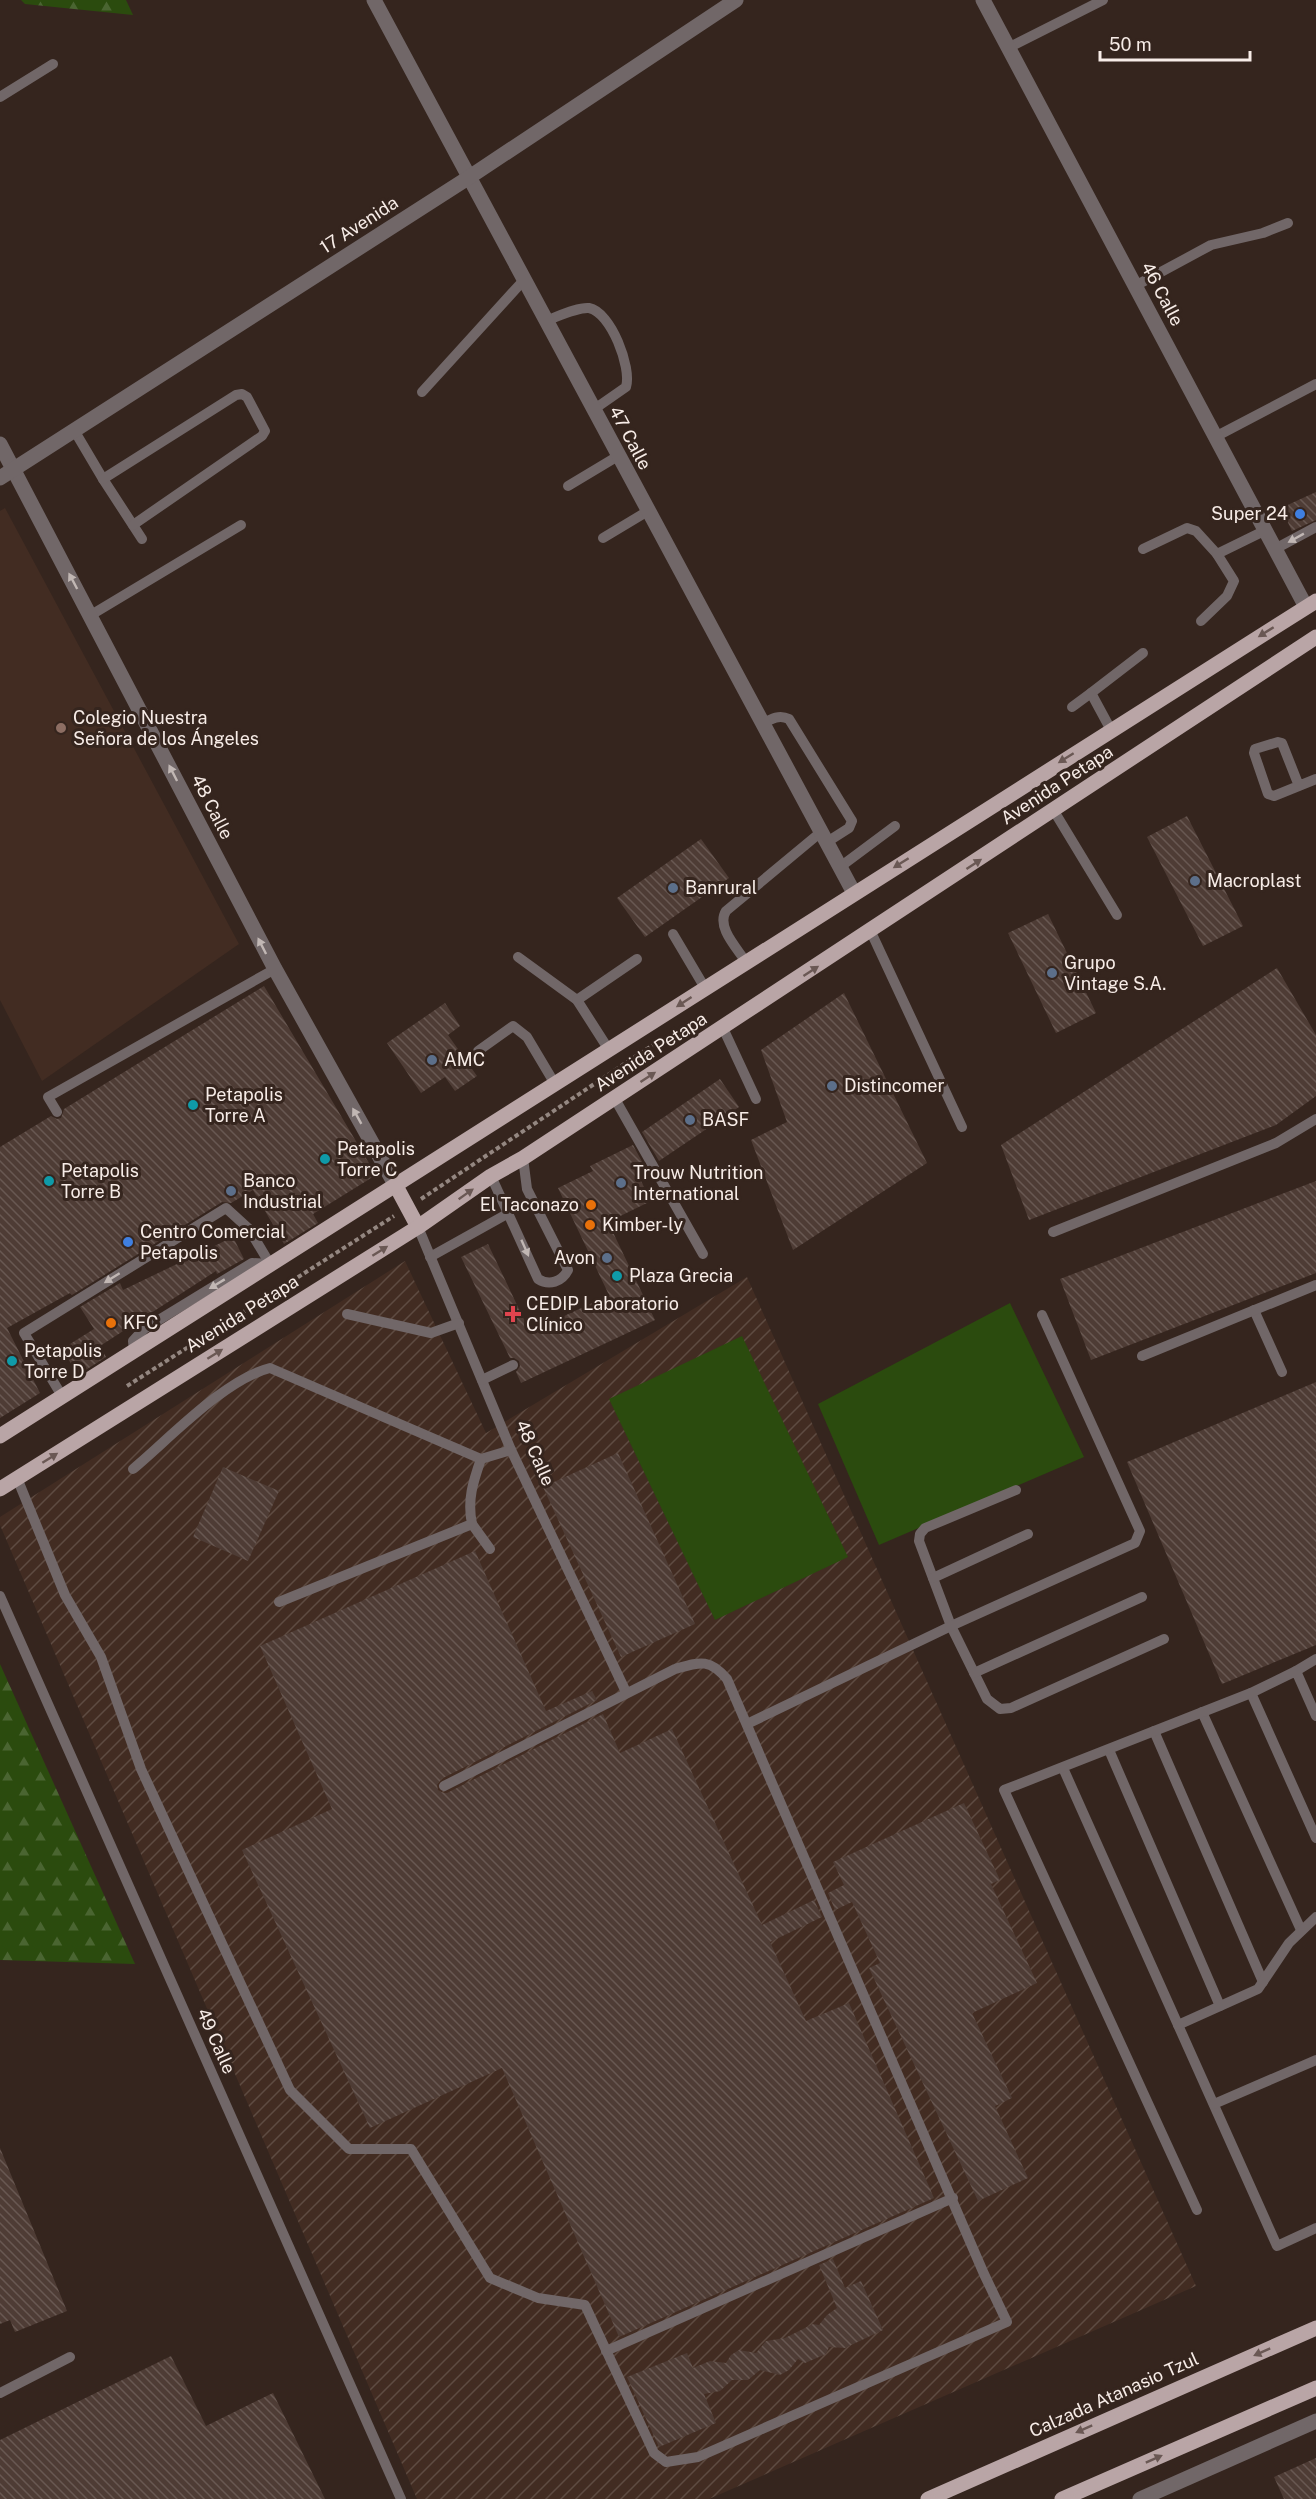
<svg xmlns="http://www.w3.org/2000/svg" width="1316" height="2499" viewBox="0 0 1316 2499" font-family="'Public Sans',sans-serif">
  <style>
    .built { fill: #422c22 }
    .industrial { fill: url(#industrial-furrows) }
    .grass { fill: #2b4b0e }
    .forest { fill: url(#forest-firs) }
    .building { fill: url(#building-back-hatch) }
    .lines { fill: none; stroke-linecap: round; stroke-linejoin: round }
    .path { stroke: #948781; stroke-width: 4; stroke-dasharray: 4.5 3; stroke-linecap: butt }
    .service { stroke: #716768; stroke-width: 10 }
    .minor { stroke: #716768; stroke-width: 15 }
    .primary { stroke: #b9a5a6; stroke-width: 15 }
    .oneway { fill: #c1b7b4 }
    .oneway2 { fill: #6a5854 }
    .shop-dot { fill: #3f7fe0; stroke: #35251e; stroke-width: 2 }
    .education-dot { fill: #8d6e63; stroke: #35251e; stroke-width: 2 }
    .service-dot { fill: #5c6f8a; stroke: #35251e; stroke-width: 2 }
    .culture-dot { fill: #0f9aa8; stroke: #35251e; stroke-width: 2 }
    .food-dot { fill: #e8710a; stroke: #35251e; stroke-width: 2 }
    .health-dot { fill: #e0444e; stroke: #35251e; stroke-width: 2 }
    .labels { text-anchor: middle; stroke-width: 6; stroke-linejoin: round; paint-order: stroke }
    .street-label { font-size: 18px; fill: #f7ece7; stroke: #35251e }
    .poi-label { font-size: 18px; fill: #f7ece7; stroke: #35251e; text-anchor: start }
  </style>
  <defs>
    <pattern id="industrial-furrows" width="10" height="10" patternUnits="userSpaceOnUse" patternTransform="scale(1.5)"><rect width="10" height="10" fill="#422c22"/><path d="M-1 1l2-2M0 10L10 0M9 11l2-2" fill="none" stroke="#5e4b42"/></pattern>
    <pattern id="forest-firs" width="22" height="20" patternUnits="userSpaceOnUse" patternTransform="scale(1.5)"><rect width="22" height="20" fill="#2b4b0e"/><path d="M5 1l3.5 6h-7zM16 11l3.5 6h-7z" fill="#4a6531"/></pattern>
    <pattern id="building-back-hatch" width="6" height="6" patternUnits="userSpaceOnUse" patternTransform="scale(1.5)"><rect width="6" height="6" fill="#4e3c35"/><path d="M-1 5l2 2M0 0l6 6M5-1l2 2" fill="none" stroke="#685852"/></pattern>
  </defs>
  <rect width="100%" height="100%" fill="#35251e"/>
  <polygon class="built" points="5,508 239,944 42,1081 0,1000 0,511"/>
  <polygon class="industrial" points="405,1261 486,1433 747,1277 1196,2286 709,2499 417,2499 0,1525 0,1517"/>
  <g class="grass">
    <polygon points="1010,1303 1084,1457 879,1545 818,1404"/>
    <polygon points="742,1336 848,1557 715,1620 609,1399"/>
  </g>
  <g class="forest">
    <polygon points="21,0 126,0 133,15 25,4"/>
    <polygon points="0,1664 135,1964 0,1960"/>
  </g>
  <g class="building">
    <polygon points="1316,492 1316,520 1292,531 1281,508"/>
    <polygon points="1187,816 1243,926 1203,946 1147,837"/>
    <polygon points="701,839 729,878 645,937 617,898"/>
    <polygon points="1048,914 1096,1013 1056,1033 1008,933"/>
    <polygon points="1277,968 1316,1035 1316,1096 1276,1125 1029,1220 1001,1145"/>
    <polygon points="264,986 376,1175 313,1214 318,1223 284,1244 253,1190 231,1203 222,1202 72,1295 70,1293 7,1328 40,1393 0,1418 0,1147 51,1116 57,1119 61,1118 64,1109"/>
    <polygon points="844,993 927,1163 793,1250 751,1140 787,1122 761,1050"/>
    <polygon points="445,1003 460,1026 448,1035 477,1076 455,1091 445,1077 421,1093 387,1043"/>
    <polygon points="720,1079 739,1107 659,1161 642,1132"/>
    <polygon points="633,1145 646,1169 638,1175 651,1201 608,1222 655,1320 521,1383 516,1372 520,1366 519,1361 514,1358 510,1358 461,1257 488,1244 530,1332 609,1295 558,1188 593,1171 590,1166"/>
    <polygon points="1316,1181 1316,1273 1091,1360 1060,1279"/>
    <polygon points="233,1237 244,1259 217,1274 216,1271 100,1346 106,1357 78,1375 62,1349 94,1329 80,1307 120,1283 123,1290"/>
    <polygon points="1316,1382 1316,1645 1222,1684 1127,1462"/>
    <polygon points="618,1453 695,1624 621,1657 543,1487"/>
    <polygon points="223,1467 279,1491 248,1561 193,1537"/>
    <polygon points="475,1551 546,1711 592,1691 597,1700 441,1779 437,1785 438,1790 443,1793 447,1793 603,1714 620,1753 672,1729 762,1925 814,1900 822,1917 770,1942 806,2021 849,2003 934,2198 619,2337 502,2068 370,2128 242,1850 332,1809 260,1646"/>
    <polygon points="964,1803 1000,1880 991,1884 1037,1983 972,2013 1012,2098 995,2106 1028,2178 978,2201 869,1968 880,1963 852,1902 835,1910 828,1893 844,1885 833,1862"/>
    <polygon points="0,2148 67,2311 15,2332 10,2320 0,2324"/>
    <polygon points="833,2259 845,2288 861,2281 883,2330 845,2348 829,2347 826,2354 805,2363 798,2359 789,2370 780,2375 760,2370 748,2380 732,2380 720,2391 704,2394 716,2423 659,2447 627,2377 687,2353 693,2368 710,2361 726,2363 731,2355 739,2350 756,2353 766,2341 785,2338 813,2324 819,2325 827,2315 837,2308 819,2265"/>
    <polygon points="171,2356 206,2426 273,2393 325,2499 0,2499 0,2440"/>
    <polygon points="1316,2458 1316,2499 1284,2499 1274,2477"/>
  </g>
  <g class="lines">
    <g class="path">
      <polyline points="421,1199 659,1041"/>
      <polyline points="127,1386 394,1216"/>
    </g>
    <g class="service">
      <polyline points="1008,48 1103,0"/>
      <polyline points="0,97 53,64"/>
      <polyline points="1135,286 1211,245 1263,233 1288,223"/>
      <path d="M 545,321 C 557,317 577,307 589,308 C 611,312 632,368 626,387 L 593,410"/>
      <polyline points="422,392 523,281"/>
      <polyline points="74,430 103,479 142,539"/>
      <polyline points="1215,437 1316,384"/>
      <polyline points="103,479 236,395 242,394 247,397 265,431 262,436 133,525"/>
      <polyline points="568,486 618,456"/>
      <polyline points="603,538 648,511"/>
      <polyline points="1143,549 1187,528 1196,531 1217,554 1266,530"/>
      <polyline points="1275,549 1316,527"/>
      <polyline points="91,615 241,525"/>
      <polyline points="1201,621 1227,596 1234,581 1217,554"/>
      <polyline points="1091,693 1143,653"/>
      <polyline points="1072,707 1091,693 1111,730"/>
      <path d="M 762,724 C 771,719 779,714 789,719 L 852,821 L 849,828 L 827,842"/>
      <polyline points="1299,786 1282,743 1278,742 1255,749 1254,753 1268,794 1274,796 1316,779"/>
      <polyline points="1054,811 1117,915"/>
      <polyline points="840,867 895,826"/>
      <polyline points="871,932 962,1127"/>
      <polyline points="673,934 705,988"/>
      <polyline points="518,957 577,1000 609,1050"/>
      <path d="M 746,962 C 737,948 716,927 726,911 L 821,832"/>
      <polyline points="577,1000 637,959"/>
      <polyline points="723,1028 756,1099"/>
      <polyline points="478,1051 513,1026 527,1037 555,1084"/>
      <polyline points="615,1099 703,1254"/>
      <polyline points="57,1112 48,1097 275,969"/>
      <path d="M 491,1176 L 538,1279 C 549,1286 562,1282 568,1270 L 527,1189 L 523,1158"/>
      <polyline points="418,1227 511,1450 626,1692"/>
      <polyline points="1053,1232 1276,1143 1316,1119"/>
      <polyline points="430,1257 507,1214"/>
      <polyline points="1254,1310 1282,1372"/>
      <polyline points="347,1314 431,1333 459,1323"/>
      <polyline points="134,1351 133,1341 144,1329 252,1263 270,1264"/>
      <polyline points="1142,1356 1316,1285"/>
      <polyline points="482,1380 513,1365"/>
      <polyline points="62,1396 24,1333 226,1208 249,1229 270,1264"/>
      <path d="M 133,1469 C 169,1439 225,1379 270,1368 L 481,1459 L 511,1450"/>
      <path d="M 17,1478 L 65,1595 L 101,1657 L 141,1769 L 290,2090 L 349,2149 L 411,2149 L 490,2278 L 538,2298 L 585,2305 L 654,2453 L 666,2462 L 698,2457 L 1007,2322 L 984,2274 L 727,1679 C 709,1658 700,1662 675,1669 L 444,1786"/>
      <polyline points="1016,1490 925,1528 920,1534 919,1541 951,1626 987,1699 1000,1709 1011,1708 1164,1639"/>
      <polyline points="472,1524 490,1549"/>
      <polyline points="933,1578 1028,1534"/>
      <polyline points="0,1596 401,2499"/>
      <path d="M 279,1602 L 472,1524 C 467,1500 473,1482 481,1459"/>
      <polyline points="1296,1671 1316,1659"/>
      <polyline points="974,1673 1142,1597"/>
      <polyline points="1251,1693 1316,1838"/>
      <polyline points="1202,1712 1301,1930"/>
      <polyline points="747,1724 951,1626 1135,1543 1140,1531 1042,1315"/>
      <polyline points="1154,1731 1263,1982"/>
      <polyline points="1109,1750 1220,2006"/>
      <polyline points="1063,1768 1277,2246 1316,2228"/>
      <polyline points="1178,2025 1258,1989 1289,1943 1316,1917"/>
      <polyline points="1214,2104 1316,2060"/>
      <polyline points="1197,2210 1004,1790 1251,1693 1296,1671 1316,1716"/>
      <polyline points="606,2351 953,2198"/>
      <polyline points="0,2393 70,2357"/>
    </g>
    <g class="minor">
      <polyline points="374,0 854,893"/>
      <polyline points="983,0 1306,607"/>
      <polyline points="0,444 275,969 396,1186"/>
      <polyline points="0,478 468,178 736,0"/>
      <polyline points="1140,2499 1316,2421"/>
    </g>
    <g class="primary">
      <polyline points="396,1186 418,1227"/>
      <polyline points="0,1436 1316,601"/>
      <polyline points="0,1489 418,1227 491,1176 523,1158 1316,637"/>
      <polyline points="928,2499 1316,2328"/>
      <polyline points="1062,2499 1316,2388"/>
    </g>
  </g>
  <defs><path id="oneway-solid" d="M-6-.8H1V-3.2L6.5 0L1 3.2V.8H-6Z" transform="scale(1.5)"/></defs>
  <g class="oneway">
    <use href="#oneway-solid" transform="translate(1296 538) rotate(151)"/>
    <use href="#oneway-solid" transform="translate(73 581) rotate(-118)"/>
    <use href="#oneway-solid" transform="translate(173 773) rotate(-117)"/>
    <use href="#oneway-solid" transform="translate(262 946) rotate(-117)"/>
    <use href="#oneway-solid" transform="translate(357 1116) rotate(-119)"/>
    <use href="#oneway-solid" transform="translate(525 1248) rotate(66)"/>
    <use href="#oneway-solid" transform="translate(112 1278) rotate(148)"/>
    <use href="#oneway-solid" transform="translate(217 1284) rotate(149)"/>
  </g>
  <g class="oneway2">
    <use href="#oneway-solid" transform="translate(1266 632) rotate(148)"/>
    <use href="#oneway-solid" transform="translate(1066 758) rotate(148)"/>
    <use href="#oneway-solid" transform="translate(901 863) rotate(148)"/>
    <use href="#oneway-solid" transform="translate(974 864) rotate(-33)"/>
    <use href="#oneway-solid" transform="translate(811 971) rotate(-33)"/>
    <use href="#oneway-solid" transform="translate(684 1002) rotate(147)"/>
    <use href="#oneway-solid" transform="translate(648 1077) rotate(-33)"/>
    <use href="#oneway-solid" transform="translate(466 1194) rotate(-35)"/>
    <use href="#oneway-solid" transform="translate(380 1251) rotate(-32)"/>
    <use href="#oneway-solid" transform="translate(215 1354) rotate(-32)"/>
    <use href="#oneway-solid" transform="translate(50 1458) rotate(-32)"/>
    <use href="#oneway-solid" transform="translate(1262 2352) rotate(156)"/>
    <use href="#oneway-solid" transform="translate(1084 2429) rotate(156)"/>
    <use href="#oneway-solid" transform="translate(1154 2459) rotate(-24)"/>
  </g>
  <g class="shop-dot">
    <circle cx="1300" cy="514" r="6"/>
    <circle cx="128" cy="1242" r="6"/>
  </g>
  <circle class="education-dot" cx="61" cy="728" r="6"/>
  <g class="service-dot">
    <circle cx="1195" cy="881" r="6"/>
    <circle cx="673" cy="888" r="6"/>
    <circle cx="1052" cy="973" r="6"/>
    <circle cx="432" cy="1060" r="6"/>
    <circle cx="832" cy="1086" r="6"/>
    <circle cx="690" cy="1120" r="6"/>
    <circle cx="621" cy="1183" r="6"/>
    <circle cx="231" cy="1191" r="6"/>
    <circle cx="607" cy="1258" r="6"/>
  </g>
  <g class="culture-dot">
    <circle cx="193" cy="1105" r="6"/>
    <circle cx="325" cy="1159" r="6"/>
    <circle cx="49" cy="1181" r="6"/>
    <circle cx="617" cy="1276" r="6"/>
    <circle cx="12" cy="1361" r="6"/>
  </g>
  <g class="food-dot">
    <circle cx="591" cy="1205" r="6"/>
    <circle cx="590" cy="1225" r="6"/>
    <circle cx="111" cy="1323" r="6"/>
  </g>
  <path class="health-dot" d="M510 1305h6v6h6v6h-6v6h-6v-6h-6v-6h6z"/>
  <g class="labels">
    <g class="street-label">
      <text transform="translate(359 225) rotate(-33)" y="6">17 Avenida</text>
      <text transform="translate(1162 294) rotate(62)" y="6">46 Calle</text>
      <text transform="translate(630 438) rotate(62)" y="6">47 Calle</text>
      <text transform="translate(1057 785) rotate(-33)" y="6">Avenida Petapa</text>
      <text transform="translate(212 807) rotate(63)" y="6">48 Calle</text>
      <text transform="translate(651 1052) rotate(-33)" y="6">Avenida Petapa</text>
      <text transform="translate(242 1314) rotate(-32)" y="6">Avenida Petapa</text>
      <text transform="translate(535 1453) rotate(66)" y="6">48 Calle</text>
      <text transform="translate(216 2041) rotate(66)" y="6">49 Calle</text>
      <text transform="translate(1114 2395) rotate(-24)" y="6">Calzada Atanasio Tzul</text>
    </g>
    <g class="poi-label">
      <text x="1288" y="520" text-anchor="end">Super 24</text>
      <text x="73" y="724">Colegio Nuestra<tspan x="73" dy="21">Señora de los Ángeles</tspan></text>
      <text x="1207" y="887">Macroplast</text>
      <text x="685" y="894">Banrural</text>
      <text x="1064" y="969">Grupo<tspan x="1064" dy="21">Vintage S.A.</tspan></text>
      <text x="444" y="1066">AMC</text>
      <text x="844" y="1092">Distincomer</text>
      <text x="205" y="1101">Petapolis<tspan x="205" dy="21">Torre A</tspan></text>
      <text x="702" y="1126">BASF</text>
      <text x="337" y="1155">Petapolis<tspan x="337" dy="21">Torre C</tspan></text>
      <text x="61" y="1177">Petapolis<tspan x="61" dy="21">Torre B</tspan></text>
      <text x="633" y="1179">Trouw Nutrition<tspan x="633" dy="21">International</tspan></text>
      <text x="243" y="1187">Banco<tspan x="243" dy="21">Industrial</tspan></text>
      <text x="579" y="1211" text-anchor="end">El Taconazo</text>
      <text x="602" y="1231">Kimber-ly</text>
      <text x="140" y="1238">Centro Comercial<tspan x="140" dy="21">Petapolis</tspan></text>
      <text x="595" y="1264" text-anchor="end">Avon</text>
      <text x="629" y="1282">Plaza Grecia</text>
      <text x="526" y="1310">CEDIP Laboratorio<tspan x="526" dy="21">Clínico</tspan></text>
      <text x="123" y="1329">KFC</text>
      <text x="24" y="1357">Petapolis<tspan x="24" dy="21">Torre D</tspan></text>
    </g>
  </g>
  <path d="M1100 51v9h150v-9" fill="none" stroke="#f7ece7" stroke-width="3"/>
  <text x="1109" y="51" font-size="18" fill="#f7ece7" stroke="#35251e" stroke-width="4.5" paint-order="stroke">50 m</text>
</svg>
